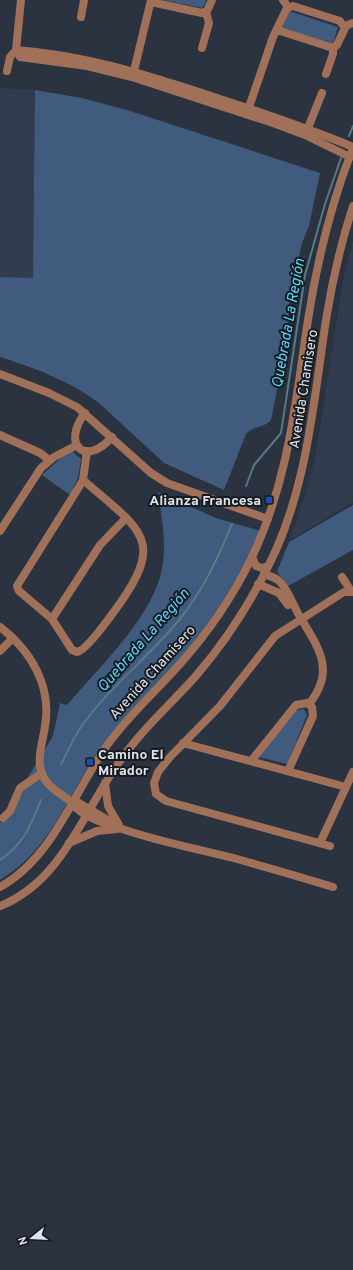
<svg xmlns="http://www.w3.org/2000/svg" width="353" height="1270" viewBox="0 0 353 1270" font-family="Overpass,sans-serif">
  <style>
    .built { fill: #313d4e }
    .green { fill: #415b7e }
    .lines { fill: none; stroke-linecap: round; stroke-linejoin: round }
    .stream { stroke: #567a87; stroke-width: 2 }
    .minor { stroke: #a07158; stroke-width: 8 }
    .transit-dot { fill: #1a4fb4; stroke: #171b20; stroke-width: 1.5 }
    .labels { text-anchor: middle; stroke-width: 4; stroke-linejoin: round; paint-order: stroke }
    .street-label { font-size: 14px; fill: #dfe5ed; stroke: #171b20 }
    .poi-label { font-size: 14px; font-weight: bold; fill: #dfe5ed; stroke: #171b20; text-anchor: end }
    .water-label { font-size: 15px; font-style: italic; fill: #56d8ff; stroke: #171b20 }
  </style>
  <rect width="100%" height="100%" fill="#2a333f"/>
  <g class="built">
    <polygon points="0,88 35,90 33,278 0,277"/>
    <polygon points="353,240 353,502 290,540 306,493 315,459 343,281"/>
  </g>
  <g class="green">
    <polygon points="162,0 206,0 205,4 202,8"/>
    <polygon points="289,11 338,27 333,44 282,29"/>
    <path d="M 35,90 L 82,98 L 127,110 L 320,173 L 309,226 L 302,243 L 289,305 L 288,329 L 282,353 L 280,374 L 271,420 C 264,428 253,426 246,434 L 224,490 L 164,463 L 99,403 C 70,381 35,368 0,357 L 0,277 L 33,278 Z"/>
    <polygon points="72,451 81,459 78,478 70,495 42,475 63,456"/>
    <path d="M 158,492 L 216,518 L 261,531 C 237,581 208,629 170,670 C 152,690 131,708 115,730 C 107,740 99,749 93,759 C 64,805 48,851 0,880 L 0,823 L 53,736 L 60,703 L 67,705 C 96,671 148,621 160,577 C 168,550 162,519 158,492 Z"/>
    <polygon points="353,505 353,550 288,586 277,572 289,542"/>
    <polygon points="304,709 307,715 287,764 258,757 297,710"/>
  </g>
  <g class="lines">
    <g class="stream">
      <polyline points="349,136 353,126"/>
      <polyline points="246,486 254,465 281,433 305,275 325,204 341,158"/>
      <path d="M 61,764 C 68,752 73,738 81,727 C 109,687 149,657 180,619 C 203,590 218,558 232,524"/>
      <path d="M 0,860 C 25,843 30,826 41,800"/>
    </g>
    <g class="minor">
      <polyline points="21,0 16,50 20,57 87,66 132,77 273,123 305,135 350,157"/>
      <polyline points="283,0 288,7"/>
      <polyline points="151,2 202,13 207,11 212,0"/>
      <polyline points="81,17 84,0"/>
      <polyline points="345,26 353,23"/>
      <polyline points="202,48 209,23 206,12"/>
      <path d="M 16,50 C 84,55 143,74 208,95 C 257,111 305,127 353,147"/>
      <polyline points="7,71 10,57 16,50"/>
      <polyline points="326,74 333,54 333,48"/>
      <polyline points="133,75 151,0"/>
      <polyline points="247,113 273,37 287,8 293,6 340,21 345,28 337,45 333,48 277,30"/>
      <polyline points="306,133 322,93"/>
      <polyline points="0,374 49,393 77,407 151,473 167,483 268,519"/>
      <path d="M 85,413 C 61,444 85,468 112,437"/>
      <polyline points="0,435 40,453 49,460"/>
      <path d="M 83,480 C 146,534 167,541 110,617 C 104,625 86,650 77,652 L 72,650 L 52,619 L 19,591 L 17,586 L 79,487 L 83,480 L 87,451"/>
      <polyline points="0,531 41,468 54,457 77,445"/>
      <polyline points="252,557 256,566 262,568 268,566"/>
      <path d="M 264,574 C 269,576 274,577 278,580 C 289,589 294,609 302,620 C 320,650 335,672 309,704"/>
      <polyline points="342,577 351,591"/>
      <polyline points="258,584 279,593 288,605"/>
      <polyline points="52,619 100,545 126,518"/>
      <path d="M 0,627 C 31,651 52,686 45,726 C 43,741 37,757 41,771 C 46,787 59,792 70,801 C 72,803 73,806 76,808 C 89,819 106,824 122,829 C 160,842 198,849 237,859 C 269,868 301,877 333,887"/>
      <polyline points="0,651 13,638"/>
      <polyline points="183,743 346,787"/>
      <polyline points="251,761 296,705 307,703 312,707 313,716 288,771"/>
      <polyline points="105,783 108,806 119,825"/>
      <polyline points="72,802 79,803 111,822"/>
      <polyline points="3,818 10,811 20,788 42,773"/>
      <polyline points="69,843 97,831 117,829"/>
      <polyline points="320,843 353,772"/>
      <polyline points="330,846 166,801 156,794 154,783 158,772 170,757 220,706 275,636 344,592 353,592"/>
      <path d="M 0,887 C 54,857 74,791 108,744 C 129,715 155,692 179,665 C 208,633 233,596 252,557 C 289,479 295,404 308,320 C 317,262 331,203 353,148"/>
      <path d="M 0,906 C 61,882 82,815 117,765 C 140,731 168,707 195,677 C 228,639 255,596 276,550 C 308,477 314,399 326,320 C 332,282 341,243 353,206"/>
    </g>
  </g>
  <g class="transit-dot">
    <rect x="265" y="496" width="8" height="8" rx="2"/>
    <rect x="86" y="758" width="8" height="8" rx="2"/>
  </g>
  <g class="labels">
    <g class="street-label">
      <text transform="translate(303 389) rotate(-81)" y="5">Avenida Chamisero</text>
      <text transform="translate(152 672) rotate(-48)" y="5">Avenida Chamisero</text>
    </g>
    <g class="poi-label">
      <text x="261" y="505">Alianza Francesa</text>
      <text x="98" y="759" text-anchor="start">Camino El<tspan x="98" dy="16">Mirador</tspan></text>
    </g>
    <g class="water-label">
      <text transform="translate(288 323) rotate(-80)" y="5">Quebrada La Región</text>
      <text transform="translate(143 640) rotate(-49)" y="5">Quebrada La Región</text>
    </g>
  </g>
  <g transform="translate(32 1238) rotate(252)" stroke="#171b20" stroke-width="3" paint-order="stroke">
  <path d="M0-3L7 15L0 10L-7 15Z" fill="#dfe5ed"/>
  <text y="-6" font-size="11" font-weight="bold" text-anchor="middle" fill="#dfe5ed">N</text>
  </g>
</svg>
